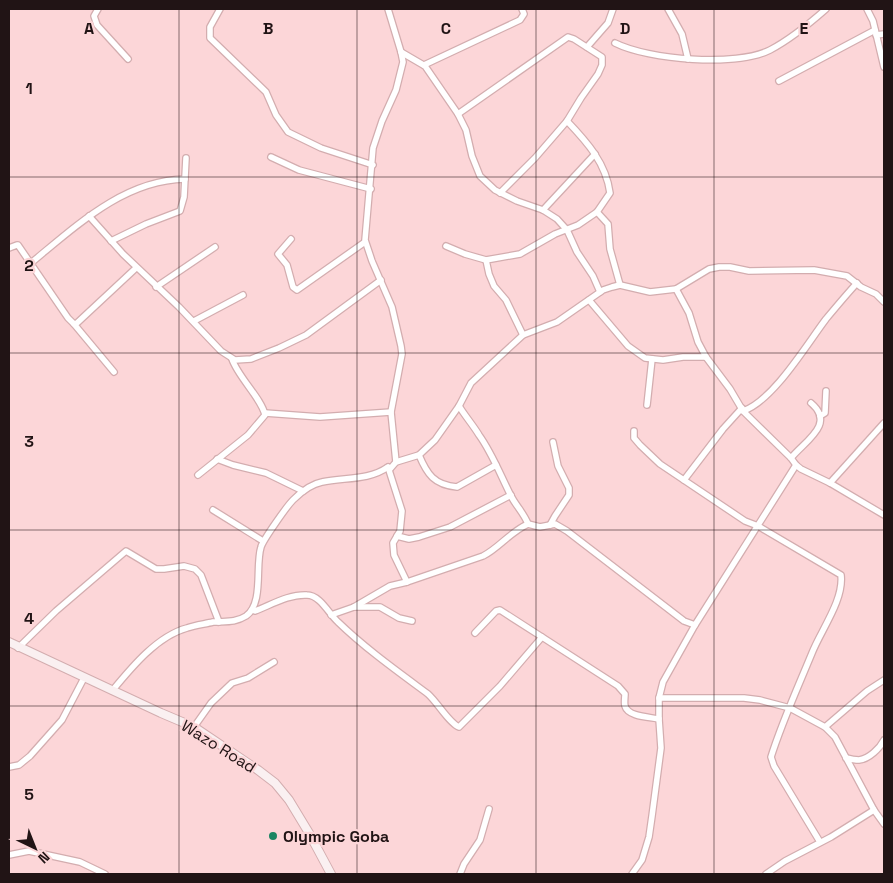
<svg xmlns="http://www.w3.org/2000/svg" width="893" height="883" viewBox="0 0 893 883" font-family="'Space Grotesk',sans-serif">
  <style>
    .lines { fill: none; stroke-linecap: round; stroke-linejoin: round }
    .minor-casing { stroke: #d3adaf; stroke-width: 8 }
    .secondary-casing { stroke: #d3adaf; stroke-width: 10 }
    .minor { stroke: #fff; stroke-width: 5.5 }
    .secondary { stroke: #faf0f1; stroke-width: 8 }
    .grid { fill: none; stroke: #211415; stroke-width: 1; stroke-opacity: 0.55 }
    .poi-dot { fill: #1b8562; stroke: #fcd6d8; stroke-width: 2 }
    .labels { text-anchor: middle; stroke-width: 4.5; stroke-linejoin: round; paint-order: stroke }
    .street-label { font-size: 16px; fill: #211415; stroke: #fcd6d8 }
    .poi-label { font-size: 16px; font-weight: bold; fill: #211415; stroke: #fcd6d8; text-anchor: start }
    .grid-label { font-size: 16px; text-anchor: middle; font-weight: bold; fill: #211415; stroke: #fcd6d8; stroke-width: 4.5; stroke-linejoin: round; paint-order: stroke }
  </style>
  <rect width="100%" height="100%" fill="#fcd6d8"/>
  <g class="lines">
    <g class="minor-casing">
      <g id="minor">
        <polyline points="98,9 94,16 97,25 128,59"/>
        <polyline points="220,9 210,27 210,38 266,92 276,115 288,132 321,148 373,165"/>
        <polyline points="388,9 401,52 403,62 396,90 382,121 373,148 365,240 372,261 392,307 401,346 402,354 391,412 396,462"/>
        <polyline points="668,9 682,34 688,59"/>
        <polyline points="867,9 873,21 884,67"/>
        <polyline points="876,35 884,34"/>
        <path d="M 615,43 C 649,60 736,67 770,50 C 791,39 809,24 826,9"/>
        <polyline points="587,47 608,23 613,9"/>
        <polyline points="401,52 425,66 458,114 466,130 472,156 480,176 495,190 517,201 543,210 557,219 567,230 577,252 593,276 600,292"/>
        <polyline points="424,65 520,20 524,14 522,9"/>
        <polyline points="779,81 875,30"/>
        <polyline points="458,114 568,37 574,39 602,57 602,65 598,74 581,98 567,121 535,158 500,193"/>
        <polyline points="271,157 299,170 371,189"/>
        <polyline points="543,210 595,154"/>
        <polyline points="597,212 608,224 610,249 620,285"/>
        <polyline points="89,216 123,254 179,307 221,351 235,360 251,359 279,348 306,335 381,280"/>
        <polyline points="291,239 278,254 287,265 293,287 297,290 365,242"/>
        <polyline points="111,241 146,224 180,211 184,197 186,158"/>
        <polyline points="446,246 465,254 486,260"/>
        <polyline points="9,248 17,245 18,245 68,318 74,324 77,323 136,268"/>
        <path d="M 31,263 C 76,226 124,180 185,179"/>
        <polyline points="156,287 215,247"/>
        <polyline points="676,289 689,313 698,342 706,357 730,389 743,411 791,458 796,465 801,469 830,483 884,515"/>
        <polyline points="589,300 628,346 645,358 663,360 683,357 706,357"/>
        <polyline points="194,321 243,295"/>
        <polyline points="74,324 114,372"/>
        <path d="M 523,335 L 506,300 L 494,286 L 489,274 L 486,260 L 520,254 L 555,234 L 578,225 L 597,212 L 610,193 C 606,163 587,142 567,121"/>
        <polyline points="647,405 652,359"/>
        <path d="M 459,406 C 465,416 473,425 479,435 C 492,453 500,474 510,494 C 515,505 524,513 528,524"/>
        <path d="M 743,411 C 773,401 807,344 826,319 C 836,307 846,295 857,283"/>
        <polyline points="265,413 320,417 391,412"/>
        <polyline points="820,416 825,413 826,391"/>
        <path d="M 634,431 L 634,438 L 640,445 L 660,464 L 745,521 L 758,526 L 841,575 C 844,600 821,630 812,653 C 798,687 782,722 771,757 L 774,766 L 820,842"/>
        <path d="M 419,455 C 427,474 434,485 457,487 L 496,465"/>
        <path d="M 791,458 C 805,441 836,424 811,403"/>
        <polyline points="217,459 233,465 266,473 303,491"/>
        <polyline points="388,467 402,511 400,531 393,543 394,555 407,582"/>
        <path d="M 198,475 L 248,435 L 265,415 C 262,399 238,377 232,359"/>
        <polyline points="684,480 723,429 742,408"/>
        <polyline points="830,483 884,423"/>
        <polyline points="213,510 263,541"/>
        <polyline points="550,525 555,516 569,495 569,488 558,466 553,442"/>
        <polyline points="397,536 409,539 419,537 450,527 511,495"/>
        <polyline points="354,607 380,607 399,618 412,621"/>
        <path d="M 252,610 L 255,611 C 271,605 289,594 307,595 C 320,595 329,614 338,622 C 366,649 397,671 428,694 C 438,703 449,723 459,727 L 500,686 L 542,637 L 500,610 L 496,611 L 475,633"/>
        <path d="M 331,615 L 354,607 L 390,586 L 407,582 L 483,556 C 499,548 510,532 528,524 L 540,527 L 555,524 L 567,531 L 684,621 L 695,625"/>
        <path d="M 542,637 L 618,686 L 625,694 C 625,697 624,703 625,706 C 628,717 650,717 659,719"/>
        <polyline points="18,648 56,611 126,551 156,569 164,569 184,566 195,569 201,575 219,622"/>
        <path d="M 112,691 C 131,668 157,636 187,628 C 195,625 205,624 213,622 C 225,621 235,623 246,616 C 264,603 255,566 261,547 C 263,540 287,506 293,500 C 301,492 311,484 322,482 C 344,477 368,481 388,467 L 390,469 L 396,462 L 419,455 L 435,440 L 459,406 L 471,383 L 523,335 L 557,322 L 603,290 L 612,287 L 620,285 L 650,292 L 676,289 L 709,269 L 719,267 L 730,267 L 749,271 L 814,270 L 847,276 L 861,287 L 876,294 L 884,302"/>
        <polyline points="659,698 744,698 760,700 790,708 825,727 835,737 874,810 884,824"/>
        <polyline points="194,727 211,703 232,683 248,678 274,662"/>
        <polyline points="825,727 867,691 884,680"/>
        <path d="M 846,758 C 850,759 855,760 859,760 C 869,759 880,748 884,740"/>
        <polyline points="9,767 19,765 30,756 62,720 84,678"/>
        <polyline points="9,855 29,851 80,862 105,874"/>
        <polyline points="460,874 464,864 480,840 489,809"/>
        <polyline points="632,874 642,860 649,837 652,816 661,748 659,719 659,698 663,682 695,625 796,465"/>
        <polyline points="766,874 785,861 831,837 874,810"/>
      </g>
    </g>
    <g class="secondary-casing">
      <polyline id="secondary" points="9,642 161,713 194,727 258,770 275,783 289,800 309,833 331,874"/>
    </g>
    <use href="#minor" class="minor"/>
    <use href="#secondary" class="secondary"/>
  </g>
  <path class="grid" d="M 179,9 L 179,874M 357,9 L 357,874M 536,9 L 536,874M 714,9 L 714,874M 9,177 L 884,177M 9,353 L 884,353M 9,530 L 884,530M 9,706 L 884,706"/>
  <circle class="poi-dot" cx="273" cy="836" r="5"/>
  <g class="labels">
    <g class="street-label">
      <text transform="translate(219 746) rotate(32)" y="6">Wazo Road</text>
    </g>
    <g class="poi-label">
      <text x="283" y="842">Olympic Goba</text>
    </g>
  </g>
  <g class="grid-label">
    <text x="89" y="34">A</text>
    <text x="268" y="34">B</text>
    <text x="446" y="34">C</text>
    <text x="625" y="34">D</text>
    <text x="804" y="34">E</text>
    <text x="29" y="94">1</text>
    <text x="29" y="271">2</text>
    <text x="29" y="447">3</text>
    <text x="29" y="624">4</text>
    <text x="29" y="800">5</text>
  </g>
  <rect width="893" height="883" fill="none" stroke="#211415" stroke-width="20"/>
  <g transform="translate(35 848) rotate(137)" stroke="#fcd6d8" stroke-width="4" paint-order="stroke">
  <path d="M0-4L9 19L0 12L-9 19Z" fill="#211415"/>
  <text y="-8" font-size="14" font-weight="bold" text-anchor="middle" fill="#211415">N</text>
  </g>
</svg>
